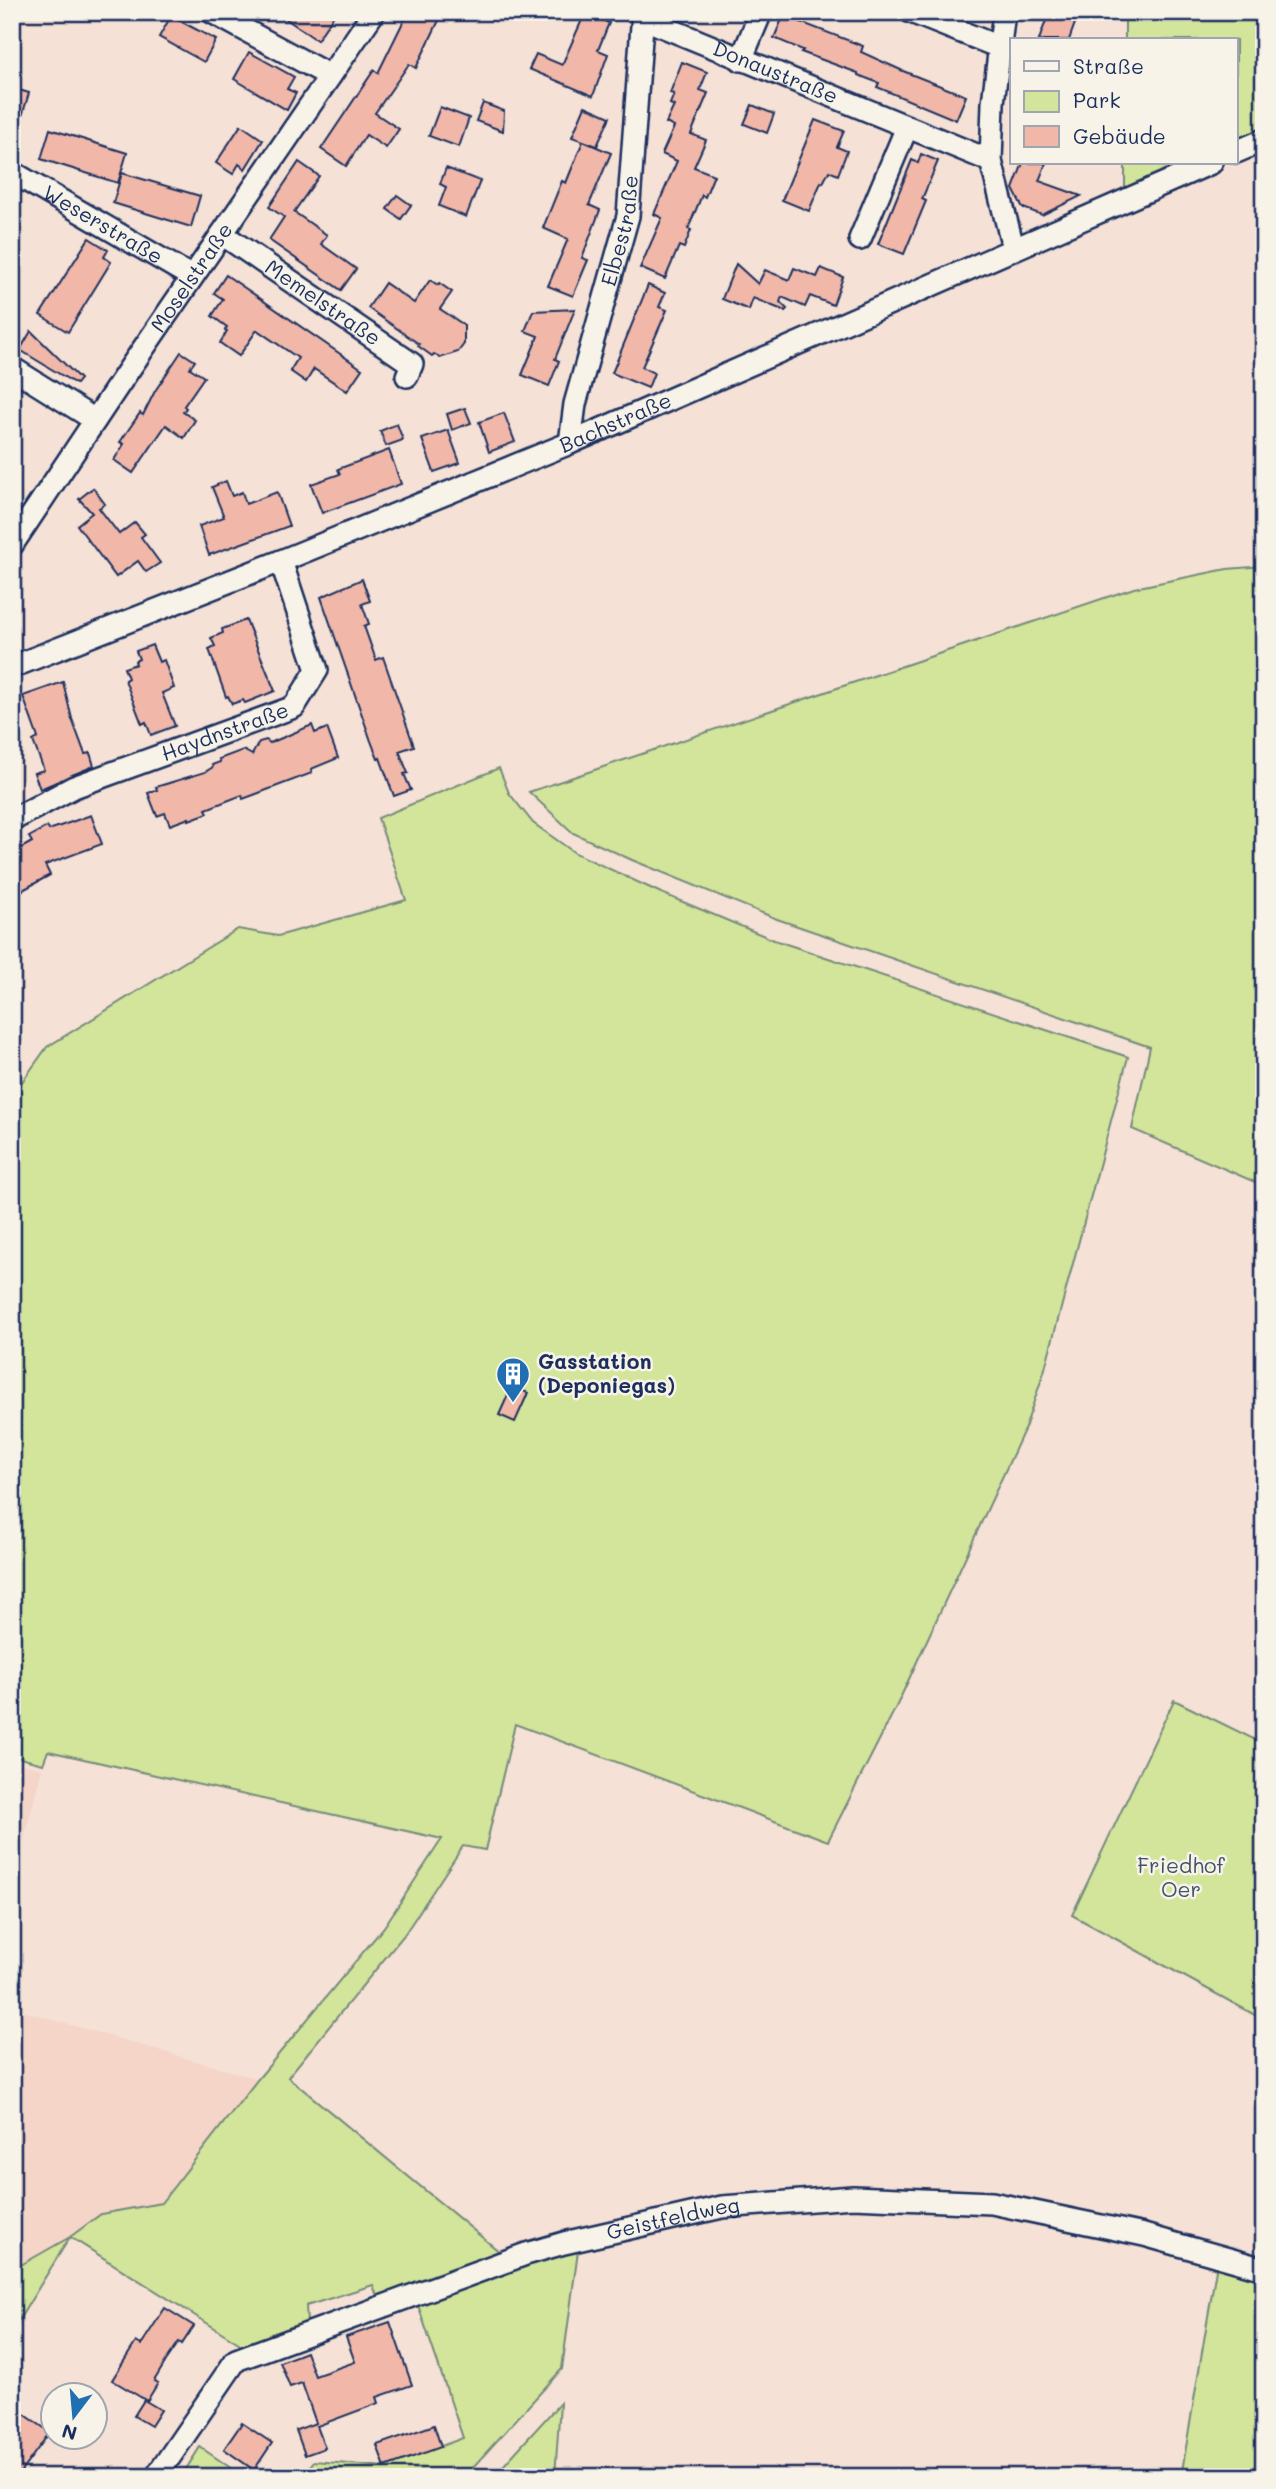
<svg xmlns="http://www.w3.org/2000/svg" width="1276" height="2489" viewBox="0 0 1276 2489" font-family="Mali,sans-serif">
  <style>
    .built { fill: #f4d5c8 }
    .green { fill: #d2e59a; stroke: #768a7c; stroke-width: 2 }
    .building { fill: #f1b8a9; stroke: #1b2f5e; stroke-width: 2 }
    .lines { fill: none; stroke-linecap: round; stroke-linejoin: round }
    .street-casing { stroke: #1b2f5e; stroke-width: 26 }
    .street { stroke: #f7f3e8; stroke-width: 21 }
    .labels { text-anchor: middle; stroke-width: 5; stroke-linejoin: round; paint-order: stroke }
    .street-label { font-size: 21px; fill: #1b2f5e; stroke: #f7f3e8 }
    .poi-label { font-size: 21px; font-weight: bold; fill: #1b2f5e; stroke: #f7f3e8; text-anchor: start }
    .park-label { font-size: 21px; fill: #40536a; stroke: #f7f3e8 }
  </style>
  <rect width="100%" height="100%" fill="#f5e1d5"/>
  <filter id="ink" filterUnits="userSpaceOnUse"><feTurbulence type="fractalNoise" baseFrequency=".0143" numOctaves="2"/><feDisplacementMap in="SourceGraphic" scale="14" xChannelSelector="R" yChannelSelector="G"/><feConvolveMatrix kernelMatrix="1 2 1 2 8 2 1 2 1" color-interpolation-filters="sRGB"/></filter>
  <g filter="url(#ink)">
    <g class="built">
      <polygon points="12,1762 42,1769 12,1884"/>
      <polygon points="12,2008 258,2079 160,2203 101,2214 70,2237 12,2270"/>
    </g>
    <g class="green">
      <polygon points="1125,12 1264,12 1264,130 1236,142 1236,40 1125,40"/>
      <polygon points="1125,163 1188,163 1125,190"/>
      <polygon points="1264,566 1264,1186 1132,1129 1150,1047 777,919 632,860 573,833 529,792 1134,588 1227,569"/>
      <polygon points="499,768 509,793 533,823 575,853 659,892 774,940 1128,1057 1044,1372 1025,1428 897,1705 828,1841 515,1724 485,1850 463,1846 404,1935 288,2077 501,2253 378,2299 373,2285 306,2306 307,2322 245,2347 70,2237 12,2331 12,2270 70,2237 101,2214 161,2203 258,2079 384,1927 442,1839 48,1751 43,1764 12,1756 12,1096 47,1047 238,929 278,936 406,900 378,818"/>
      <polygon points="1174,1700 1264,1744 1264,2020 1072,1915"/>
      <polygon points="579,2243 562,2369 464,2477 302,2477 314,2461 385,2467 463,2438 417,2302"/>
      <polygon points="1217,2263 1264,2276 1264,2477 1181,2477"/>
      <polygon points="560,2403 555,2477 493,2477"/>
      <polygon points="200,2447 244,2477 181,2477"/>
    </g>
    <g class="building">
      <polygon points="276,12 336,12 317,40"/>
      <polygon points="408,12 443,12 416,68 409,64 375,113 399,129 386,148 366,135 346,166 321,149 374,70 378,73"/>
      <polygon points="785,12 804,12 800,22 863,46 861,52 903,71 966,96 956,120 877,87 879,83 858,75 858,73 801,52 803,50 774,38"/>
      <polygon points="1049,12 1079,12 1069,40 1039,40"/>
      <polygon points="585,13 609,23 598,50 608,54 593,96 529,69 536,54 562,65"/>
      <polygon points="171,16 216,40 204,62 159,37"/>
      <polygon points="249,52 294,77 287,89 296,93 287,110 234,79"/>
      <polygon points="682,62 707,72 700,90 708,93 691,134 706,140 694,167 714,175 705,197 702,195 688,229 691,230 684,248 679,246 665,279 640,268 662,218 654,214 677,161 662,154 674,127 666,123 674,106 670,104 674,94 670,93"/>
      <polygon points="12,88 29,93 16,136 12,135"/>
      <polygon points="483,103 504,111 503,131 476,121"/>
      <polygon points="752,105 774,114 767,133 744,124"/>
      <polygon points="585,106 610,117 597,146 572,137"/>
      <polygon points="440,107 469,118 459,147 429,136"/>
      <polygon points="815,120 844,131 837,147 847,151 838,175 829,171 823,183 821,182 809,211 782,200"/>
      <polygon points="241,125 263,140 245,169 239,164 233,174 216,163"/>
      <polygon points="50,129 127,153 118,183 41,159"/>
      <polygon points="583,141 611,153 589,205 600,210 582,258 588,260 573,296 548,286 568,239 543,228 562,181 566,183"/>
      <polygon points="921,154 938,161 922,199 926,201 904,254 878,244 912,160 918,163"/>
      <polygon points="299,162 319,176 294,212 327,235 321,244 356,269 341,290 269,240 284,217 269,207"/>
      <polygon points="1023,163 1046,163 1039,181 1081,196 1042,215 1023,208 1013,189"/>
      <polygon points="446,168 480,181 466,217 439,206 446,187 440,184"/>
      <polygon points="122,173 200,196 191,227 113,203"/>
      <polygon points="397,195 411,205 401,219 387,209"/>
      <polygon points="89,238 108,250 104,257 111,262 68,332 40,315"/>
      <polygon points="736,264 758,284 765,270 789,280 794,268 817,277 821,268 843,277 833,305 810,296 805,307 782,297 780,302 787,309 785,311 753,298 749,310 722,299"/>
      <polygon points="226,275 362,369 347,391 314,369 306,382 290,371 298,358 257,330 239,356 220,343 227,331 225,330 227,327 212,316 223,299 214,293"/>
      <polygon points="430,280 438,285 439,283 452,292 440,309 464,325 464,344 458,352 440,358 434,354 432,356 418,346 419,344 368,308 385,283 414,303"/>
      <polygon points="648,285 665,293 659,307 667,310 642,367 654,373 648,388 612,373"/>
      <polygon points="575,309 555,359 559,361 549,386 522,375 538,336 525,331 533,311"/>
      <polygon points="31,331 80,379 76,384 20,350"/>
      <polygon points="181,352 195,361 190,368 204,377 184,406 186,408 183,412 195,420 184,438 166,425 133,473 114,460 124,444 120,442 140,413 143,415 155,391"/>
      <polygon points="465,408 471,423 452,430 447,414"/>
      <polygon points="504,413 515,442 489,452 479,422"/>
      <polygon points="397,424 403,440 386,446 380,431"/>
      <polygon points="448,430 460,463 434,472 422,439"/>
      <polygon points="389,450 401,484 322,513 311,484 340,474 338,469"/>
      <polygon points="226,481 232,496 242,492 246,504 277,492 289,526 209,555 199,526 224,517 212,487"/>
      <polygon points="93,488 105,504 99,508 119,534 135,522 145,534 141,537 160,563 146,572 138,561 116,577 77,525 92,513 79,499"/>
      <polygon points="362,579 370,601 362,604 369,624 364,626 376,660 383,657 414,746 399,751 408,773 404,774 411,790 394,796 380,758 378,759 371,741 321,597"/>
      <polygon points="246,620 275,691 245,703 243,700 232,704 228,696 226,697 209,649 215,646 211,638 223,633 222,629"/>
      <polygon points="152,645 159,662 164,660 174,688 162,693 175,726 151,735 146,722 142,724 125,680 128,678 124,668 136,664 135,661 139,659 136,651"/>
      <polygon points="63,682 72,719 85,754 90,753 94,766 40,789 34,773 44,770 33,741 38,738 23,696"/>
      <polygon points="312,725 315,733 327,728 338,758 311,769 312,773 243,799 242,795 206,809 208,813 189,820 189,818 170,825 165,813 157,816 148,793 157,790 156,787 205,772 213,767 212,765 220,762 219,759 243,750 252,755 259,742 266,740 270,743"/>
      <polygon points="91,815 102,844 45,865 50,875 12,896 12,853 32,842 29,837 47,827 49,830"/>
      <polygon points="512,1386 528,1393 515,1422 499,1415"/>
      <polygon points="165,2308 194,2326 182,2344 179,2342 166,2361 154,2381 158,2383 147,2401 112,2380 136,2342 141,2345"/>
      <polygon points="390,2322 412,2385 377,2397 379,2403 317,2426 325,2448 305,2455 296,2430 316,2423 302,2383 290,2387 280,2362 306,2352 315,2376 355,2362 346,2337"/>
      <polygon points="144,2400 161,2410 151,2426 134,2416"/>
      <polygon points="24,2414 50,2432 17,2477 12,2477 12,2432"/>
      <polygon points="242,2423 272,2443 254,2470 224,2449"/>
      <polygon points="434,2425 441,2447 385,2467 377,2445"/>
    </g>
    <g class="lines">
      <g class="street-casing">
        <g id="street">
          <polyline points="212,12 330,76"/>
          <polyline points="911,12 999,47"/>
          <polyline points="1004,12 993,103 991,161 1013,247"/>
          <path id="s1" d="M 642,18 L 991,161"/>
          <polyline points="741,60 761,12"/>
          <polyline points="1236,152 1264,140"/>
          <path id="s2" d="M 12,172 L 192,277"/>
          <path id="s3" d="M 222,234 L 412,364 L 407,376"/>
          <polyline points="860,239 907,127"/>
          <polyline points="12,368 95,420"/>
          <path id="s4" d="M 570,443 L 575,404 L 628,216 L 643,12"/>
          <path id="s5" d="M 12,545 L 128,371 L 374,12"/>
          <path id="s6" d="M 12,667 L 281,561 L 570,443 L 1211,163"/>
          <path id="s7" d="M 12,820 L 74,787 L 294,707 L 317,670 L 281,561"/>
          <path id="s8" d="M 156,2477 L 236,2360 L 526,2254 L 564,2243 L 722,2207 L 853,2197 L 992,2203 L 1144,2235 L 1264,2269"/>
        </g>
      </g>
      <use href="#street" class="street"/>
    </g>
  </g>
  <defs>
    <g id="building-pin" transform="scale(1.75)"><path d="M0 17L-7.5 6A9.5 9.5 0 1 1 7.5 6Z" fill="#1f6fb2" stroke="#f7f3e8"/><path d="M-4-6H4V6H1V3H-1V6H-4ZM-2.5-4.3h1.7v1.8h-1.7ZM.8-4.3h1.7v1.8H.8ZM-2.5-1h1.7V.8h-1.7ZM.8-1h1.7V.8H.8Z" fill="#fff"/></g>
  </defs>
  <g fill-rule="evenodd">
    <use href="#building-pin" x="513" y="1374"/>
  </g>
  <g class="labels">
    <g class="street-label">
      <text dy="7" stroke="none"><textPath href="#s1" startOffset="144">Donaustraße</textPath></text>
      <text dy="7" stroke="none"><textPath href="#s2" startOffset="105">Weserstraße</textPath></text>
      <text dy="7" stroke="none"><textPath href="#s4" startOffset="219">Elbestraße</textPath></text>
      <text dy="7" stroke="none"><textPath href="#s5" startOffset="322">Moselstraße</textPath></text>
      <text dy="7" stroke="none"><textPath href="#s3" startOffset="122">Memelstraße</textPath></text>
      <text dy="7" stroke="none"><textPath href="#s6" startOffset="651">Bachstraße</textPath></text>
      <text dy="7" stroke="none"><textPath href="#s7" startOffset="231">Haydnstraße</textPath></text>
      <text dy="7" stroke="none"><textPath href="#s8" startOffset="602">Geistfeldweg</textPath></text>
    </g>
    <g class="poi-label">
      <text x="538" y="1369">Gasstation<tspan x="538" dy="24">(Deponiegas)</tspan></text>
    </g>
    <g class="park-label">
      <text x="1181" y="1873">Friedhof<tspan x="1181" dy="24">Oer</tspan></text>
    </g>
  </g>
  <rect width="1276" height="2489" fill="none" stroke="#f7f3e8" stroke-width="42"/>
  <rect x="21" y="21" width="1234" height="2447" fill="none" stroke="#1b2f5e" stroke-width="2.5" filter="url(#ink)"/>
  <rect x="1010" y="38" width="228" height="126" fill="#f7f3e8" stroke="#9fa5b1" stroke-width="2"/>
  <rect x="1024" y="61" width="35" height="10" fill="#f7f3e8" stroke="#9fa5b1" stroke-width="2"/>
  <text x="1073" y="74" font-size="21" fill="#1b2f5e">Straße</text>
  <rect x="1024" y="91" width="35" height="21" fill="#d2e59a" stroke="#9fa5b1" stroke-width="2"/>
  <text x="1073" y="108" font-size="21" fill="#1b2f5e">Park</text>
  <rect x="1024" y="126" width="35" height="21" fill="#f1b8a9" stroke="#9fa5b1" stroke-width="2"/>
  <text x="1073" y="144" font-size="21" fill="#1b2f5e">Gebäude</text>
  <g transform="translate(74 2416) rotate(196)"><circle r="33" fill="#f7f3e8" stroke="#9fa5b1" stroke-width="2"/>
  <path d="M0-5L12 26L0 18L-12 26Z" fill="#1f6fb2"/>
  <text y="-10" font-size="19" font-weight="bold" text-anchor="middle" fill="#1b2f5e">N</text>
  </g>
</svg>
